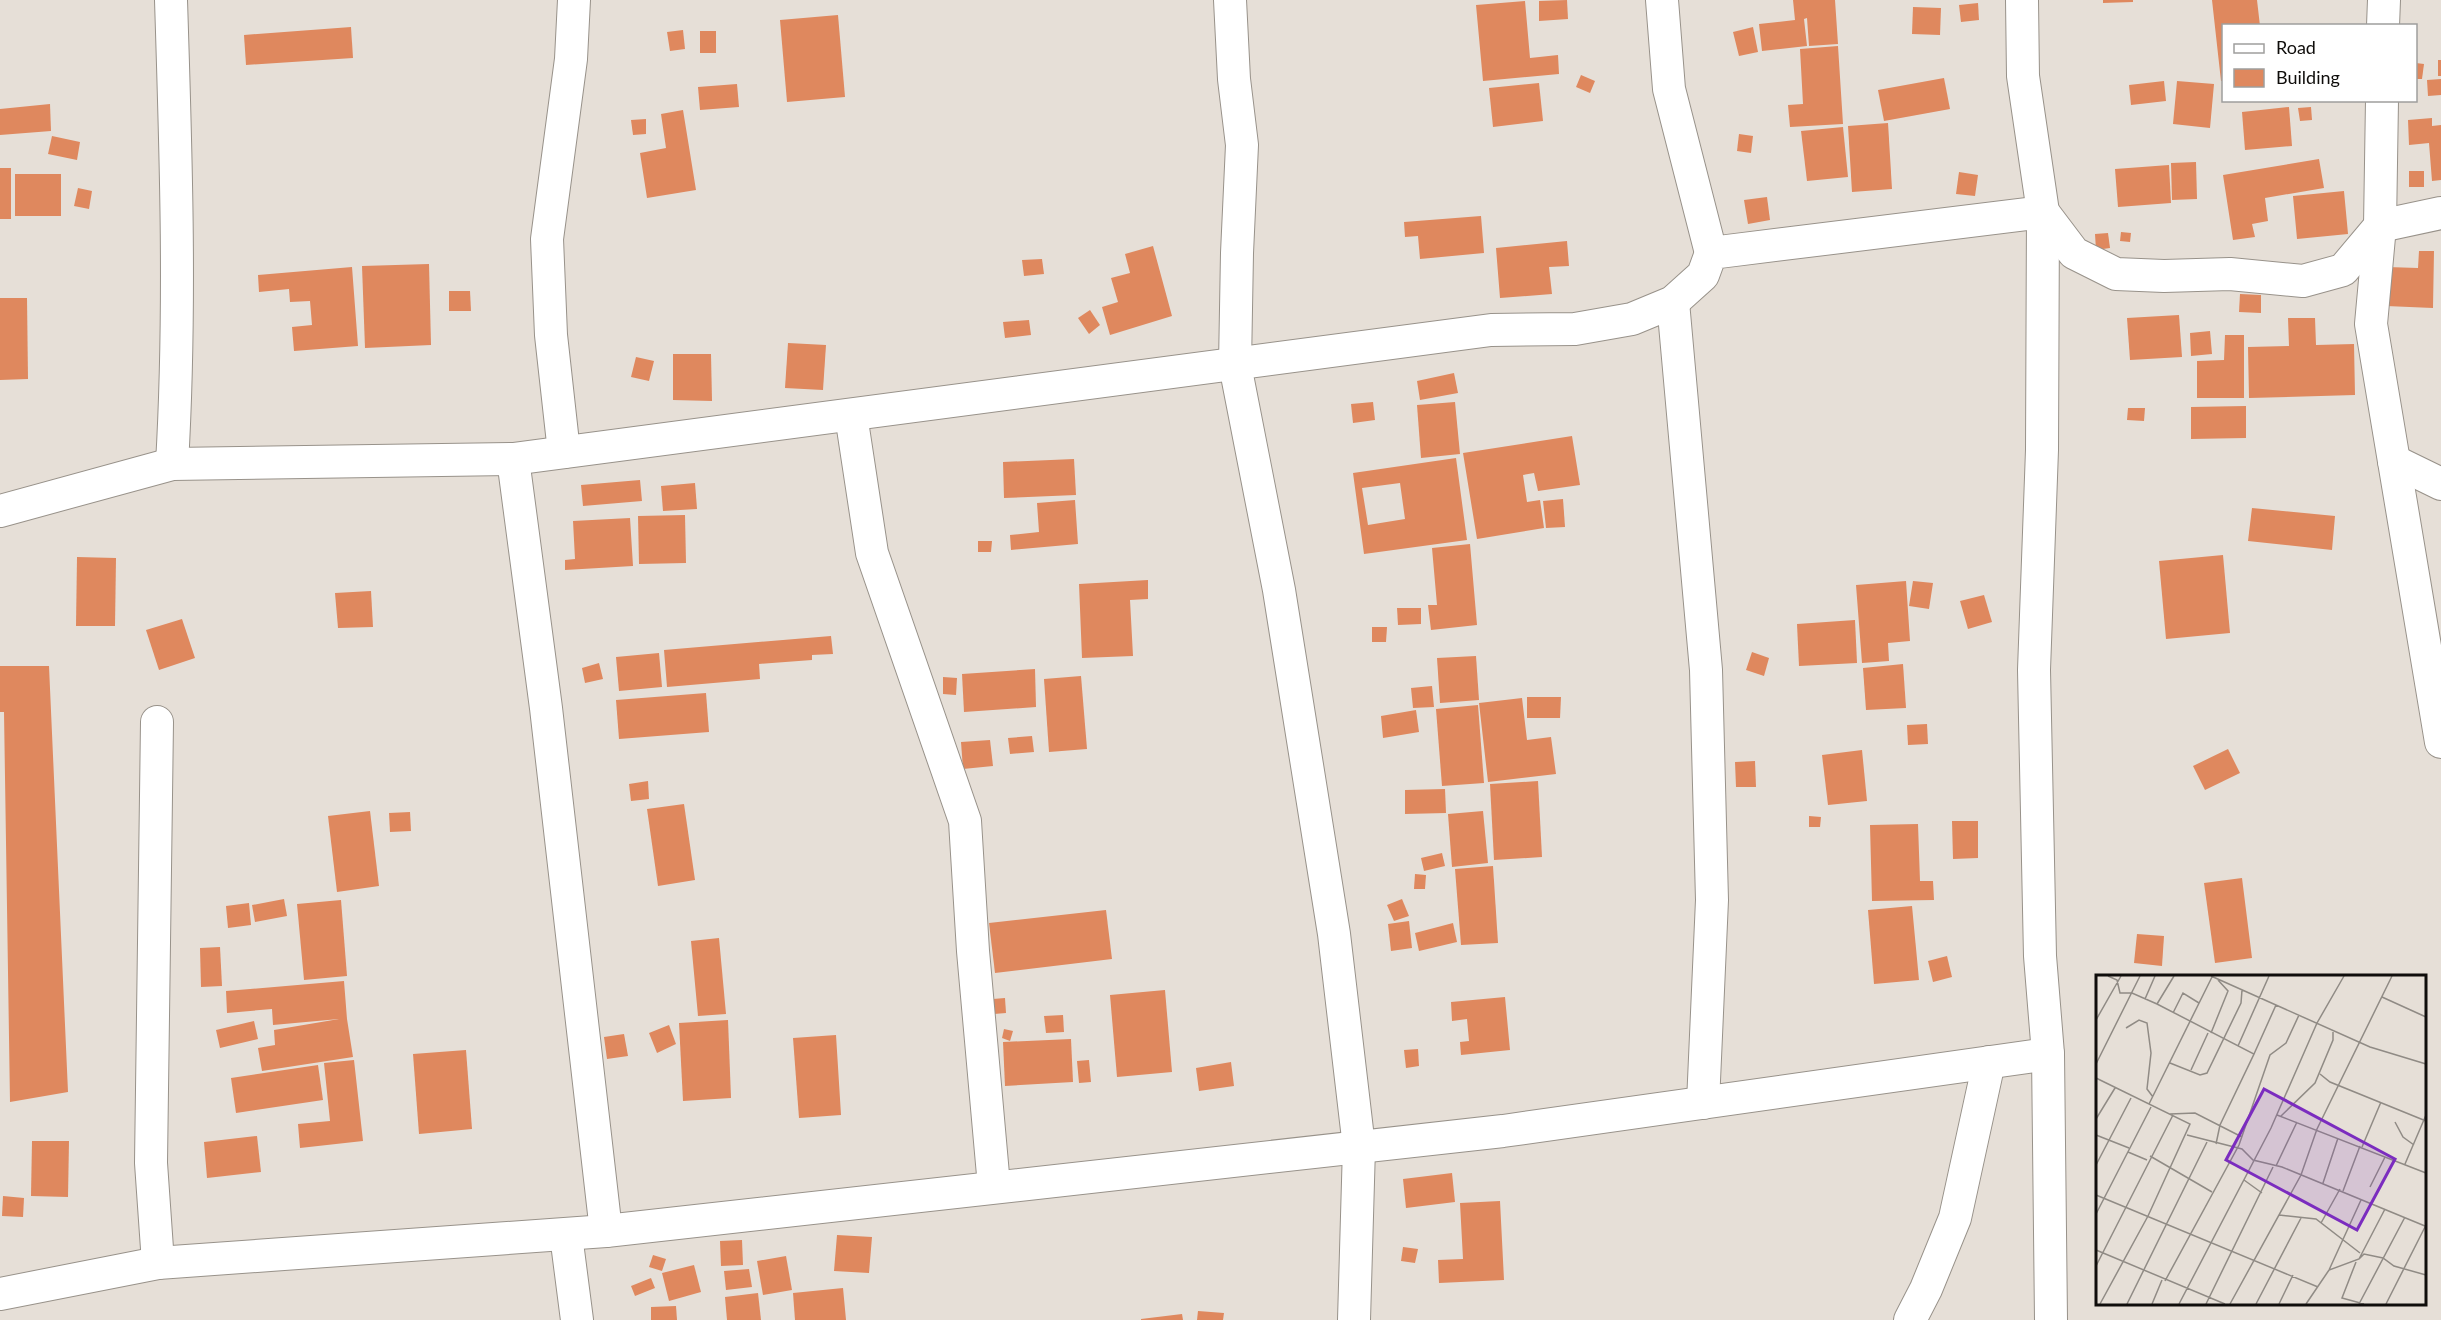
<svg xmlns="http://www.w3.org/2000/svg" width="2441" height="1320" viewBox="0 0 2441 1320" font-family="Lato,sans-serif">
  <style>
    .building { fill: #df885e; fill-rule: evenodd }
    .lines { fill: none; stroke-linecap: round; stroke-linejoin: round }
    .street-casing { stroke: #98928a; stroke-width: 34 }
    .street { stroke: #fff; stroke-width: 32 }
    .inset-road { fill: none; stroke: #908b85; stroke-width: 1.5 }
    .view { fill: #7b2cbf; fill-opacity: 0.15; stroke: #7b2cbf; stroke-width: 3 }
    .inset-edge { fill: none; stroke: #0f0d0b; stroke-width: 3 }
  </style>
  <rect width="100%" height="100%" fill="#e6dfd7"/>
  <g class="building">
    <polygon points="1567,0 1568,19 1539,21 1539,1"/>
    <polygon points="1793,0 1835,0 1838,44 1809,46 1807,18 1804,19 1807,46 1762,51 1759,24 1795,20"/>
    <polygon points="2103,0 2133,0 2133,2 2103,3"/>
    <polygon points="2212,0 2257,0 2260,26 2224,26 2224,81 2221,81"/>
    <polygon points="1525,1 1530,58 1558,55 1559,74 1483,81 1476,5"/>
    <polygon points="1978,3 1979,20 1961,22 1959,5"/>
    <polygon points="1913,7 1941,8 1940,35 1912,34"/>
    <polygon points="838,15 845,97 787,102 780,20"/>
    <polygon points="351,27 353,58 246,65 244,35"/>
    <polygon points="1753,27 1758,52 1739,56 1733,32"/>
    <polygon points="683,30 685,49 670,51 667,32"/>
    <rect x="700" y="31" width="16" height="22"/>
    <polygon points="1838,46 1843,124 1790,127 1788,105 1803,104 1800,49"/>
    <rect x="2438" y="60" width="3" height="16"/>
    <polygon points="2416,63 2424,64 2422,79 2416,79"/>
    <polygon points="1581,75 1595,81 1590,93 1576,87"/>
    <polygon points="1944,78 1950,109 1884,121 1878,90"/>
    <polygon points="2441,79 2441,95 2428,96 2427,80"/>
    <polygon points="2164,81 2166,101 2131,105 2129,85"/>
    <polygon points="2177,81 2214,84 2210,128 2173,124"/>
    <polygon points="1539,83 1543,121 1493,127 1489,88"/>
    <polygon points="737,84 739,107 700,110 698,87"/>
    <polygon points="50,104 51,131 0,135 0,109"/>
    <polygon points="2289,107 2292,146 2245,150 2242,112"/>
    <polygon points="2311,107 2312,120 2300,121 2298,108"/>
    <polygon points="683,110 696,190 647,198 640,153 666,148 661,114"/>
    <polygon points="2432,118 2432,126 2441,125 2441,180 2432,181 2429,143 2409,145 2408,120"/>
    <polygon points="646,119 646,134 633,135 631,120"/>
    <polygon points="1888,123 1892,189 1852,192 1848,126"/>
    <polygon points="1843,127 1848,177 1807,181 1801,131"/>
    <polygon points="1739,134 1753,136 1751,153 1737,151"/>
    <polygon points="52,136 80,142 77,160 48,154"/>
    <polygon points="2319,159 2324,188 2265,198 2268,221 2252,224 2255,237 2233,240 2223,175"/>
    <polygon points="2196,162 2197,199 2172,200 2171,163"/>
    <polygon points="2169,165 2171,203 2118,207 2115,169"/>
    <rect x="0" y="168" width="11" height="51"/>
    <rect x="2409" y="171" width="15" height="16"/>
    <polygon points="1959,172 1978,175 1975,196 1956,194"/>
    <rect x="15" y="174" width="46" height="42"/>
    <polygon points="78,188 92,191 89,209 74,206"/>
    <polygon points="2344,191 2348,234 2297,239 2293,196"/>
    <polygon points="1767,197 1770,220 1748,224 1744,200"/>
    <polygon points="1481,216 1484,253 1420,259 1418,236 1405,237 1404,222"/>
    <polygon points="2121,232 2131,233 2130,242 2120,241"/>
    <polygon points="2108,233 2110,248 2096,250 2095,234"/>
    <polygon points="1567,241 1569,266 1549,267 1552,294 1500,298 1496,248"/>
    <polygon points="1153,246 1172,316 1110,335 1102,307 1118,302 1111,278 1130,273 1125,254"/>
    <polygon points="2419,251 2434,251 2433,308 2386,306 2387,267 2418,268"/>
    <polygon points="1042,259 1044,274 1024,276 1022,260"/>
    <polygon points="429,264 431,345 365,348 362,266"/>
    <polygon points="352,267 358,346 294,351 292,327 312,325 310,301 290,302 289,289 259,292 258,275"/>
    <polygon points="449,291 470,291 471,311 449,311"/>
    <polygon points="2240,294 2261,295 2261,313 2239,312"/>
    <polygon points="0,298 27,298 28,379 0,380"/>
    <polygon points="1090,310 1100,325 1089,334 1078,318"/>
    <polygon points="2179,315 2182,357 2130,360 2127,318"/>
    <polygon points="2288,318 2315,318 2316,345 2354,344 2355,395 2249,398 2248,347 2289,346"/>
    <polygon points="1029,320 1031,335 1005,338 1003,322"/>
    <polygon points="2210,331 2212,354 2191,356 2190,333"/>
    <polygon points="2225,335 2244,335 2244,398 2197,398 2197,361 2224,360"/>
    <polygon points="788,343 826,345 823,390 785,388"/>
    <polygon points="673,354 711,354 712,401 673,400"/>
    <polygon points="636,357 654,361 649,381 631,377"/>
    <polygon points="1454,373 1458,393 1420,400 1417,381"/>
    <polygon points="1373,402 1375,420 1353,423 1351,404"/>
    <polygon points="1455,402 1460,454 1421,458 1417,405"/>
    <polygon points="2246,406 2246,438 2191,439 2191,407"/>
    <polygon points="2128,408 2145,408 2144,421 2127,420"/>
    <polygon points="1572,436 1580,485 1538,491 1534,473 1523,475 1527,502 1540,500 1544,528 1477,539 1463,453"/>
    <path d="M 1456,458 L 1467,540 L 1364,554 L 1353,473 ZM 1400,483 L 1405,519 L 1368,525 L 1362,488 Z"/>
    <polygon points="1074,459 1076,495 1004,498 1003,462"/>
    <polygon points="640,480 642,501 583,506 581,485"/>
    <polygon points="695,483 697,509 663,511 661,486"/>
    <polygon points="1563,499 1565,527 1546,528 1543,501"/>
    <polygon points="1075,500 1078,544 1011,550 1010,535 1039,532 1037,503"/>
    <polygon points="2252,508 2335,516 2332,550 2248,541"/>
    <polygon points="685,515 686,563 639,564 638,516"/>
    <polygon points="630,518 633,566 565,570 565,560 575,559 573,521"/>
    <polygon points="978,541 992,541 991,552 978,552"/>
    <polygon points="1470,544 1477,625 1431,630 1428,605 1437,605 1432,548"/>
    <polygon points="2223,555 2230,633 2166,639 2159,561"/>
    <polygon points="77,557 116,558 115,626 76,626"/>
    <polygon points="1148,580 1148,599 1130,600 1133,656 1082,658 1079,584"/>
    <polygon points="1906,581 1910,641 1888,643 1889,661 1862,663 1856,585"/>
    <polygon points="1913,581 1933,583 1929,609 1909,606"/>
    <polygon points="371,591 373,627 338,628 335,593"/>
    <polygon points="1984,595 1992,622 1968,629 1960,601"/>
    <polygon points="1397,608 1421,608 1421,624 1398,625"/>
    <polygon points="182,619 195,658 159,670 146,630"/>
    <polygon points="1855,620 1857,663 1799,666 1797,624"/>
    <polygon points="1372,627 1387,627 1386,642 1372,642"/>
    <polygon points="831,636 833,654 812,655 812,660 759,664 760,679 667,687 664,650"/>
    <polygon points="1752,652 1769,658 1764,676 1746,670"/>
    <polygon points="659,653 662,687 619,691 616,657"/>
    <polygon points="1476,656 1479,700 1440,703 1437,658"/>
    <polygon points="599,663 603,679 585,683 582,668"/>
    <polygon points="1903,664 1906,708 1866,710 1863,668"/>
    <polygon points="0,666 49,666 68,1092 10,1102 4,712 0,712"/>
    <polygon points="1035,669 1036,707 964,712 962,674"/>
    <polygon points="1081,676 1087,749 1049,752 1044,679"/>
    <polygon points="943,677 957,678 956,695 943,694"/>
    <polygon points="1432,686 1434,707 1413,708 1411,688"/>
    <polygon points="706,693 709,732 619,739 616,700"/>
    <polygon points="1527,697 1561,697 1560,718 1527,718"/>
    <polygon points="1522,698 1527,740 1551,737 1556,774 1488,782 1479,703"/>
    <polygon points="1478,705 1484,783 1442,786 1436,709"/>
    <polygon points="1416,710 1419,732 1383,738 1381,716"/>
    <polygon points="1927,724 1928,744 1908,745 1907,725"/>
    <polygon points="1032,736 1034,752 1010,754 1008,738"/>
    <polygon points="990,740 993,766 963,769 961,742"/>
    <polygon points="2228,749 2240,773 2205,790 2193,766"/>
    <polygon points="1862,750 1867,801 1828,805 1822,755"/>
    <polygon points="1755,761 1756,787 1736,787 1735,762"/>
    <polygon points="648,781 649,799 631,801 629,784"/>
    <polygon points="1538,781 1542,857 1494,860 1490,784"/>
    <polygon points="1445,789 1446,813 1405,814 1405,790"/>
    <polygon points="684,804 695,880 658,886 647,809"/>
    <polygon points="370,811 379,886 337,892 328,816"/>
    <polygon points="1483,811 1488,863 1452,867 1448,814"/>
    <polygon points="410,812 411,831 390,832 389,813"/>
    <polygon points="1809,816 1821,817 1820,827 1809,827"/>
    <polygon points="1952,821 1978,821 1978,858 1953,859"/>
    <polygon points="1918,824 1920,881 1933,881 1934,900 1872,901 1870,825"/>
    <polygon points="1442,853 1445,866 1424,871 1421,858"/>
    <polygon points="1493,866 1498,943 1461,945 1455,869"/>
    <polygon points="1415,874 1426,875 1425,889 1414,889"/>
    <polygon points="2242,878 2252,958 2215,963 2204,883"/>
    <polygon points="284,899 287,916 255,922 252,905"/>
    <polygon points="1402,899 1409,916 1394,921 1387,905"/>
    <polygon points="341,900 347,976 304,980 297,904"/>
    <polygon points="249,903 251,925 228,928 226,906"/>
    <polygon points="1912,906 1919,980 1874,984 1868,910"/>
    <polygon points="1106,910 1112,959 995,973 989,923"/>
    <polygon points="1409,921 1412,948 1391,951 1388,924"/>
    <polygon points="1453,923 1457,942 1419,951 1415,933"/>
    <polygon points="2137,934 2164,936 2162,966 2134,963"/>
    <polygon points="719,938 726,1014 698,1016 691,941"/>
    <polygon points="220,947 222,986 201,987 200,948"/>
    <polygon points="1947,956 1952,977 1933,982 1928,961"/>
    <polygon points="344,981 347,1019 353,1057 262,1071 258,1048 275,1045 274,1030 339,1019 273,1025 272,1009 227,1013 226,991"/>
    <polygon points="1165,990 1172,1072 1117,1077 1110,995"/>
    <polygon points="1505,997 1510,1050 1461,1055 1460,1042 1469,1041 1467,1019 1452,1021 1451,1002"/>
    <polygon points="1005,998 1006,1013 994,1014 993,999"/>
    <polygon points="1063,1015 1064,1032 1046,1033 1044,1016"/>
    <polygon points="728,1020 731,1098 683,1101 679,1023"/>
    <polygon points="254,1021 258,1039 220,1048 216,1030"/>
    <polygon points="669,1025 676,1044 657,1053 649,1033"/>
    <polygon points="1004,1029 1013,1031 1010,1041 1002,1038"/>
    <polygon points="624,1034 628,1056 607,1059 604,1037"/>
    <polygon points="836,1035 841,1115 799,1118 793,1038"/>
    <polygon points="1071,1039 1073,1082 1005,1086 1003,1042"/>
    <polygon points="1418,1049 1419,1066 1406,1068 1404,1050"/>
    <polygon points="466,1050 472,1129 419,1134 413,1054"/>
    <polygon points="354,1060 363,1141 300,1148 298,1124 330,1121 324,1063"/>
    <polygon points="1089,1060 1091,1082 1079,1083 1077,1061"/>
    <polygon points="1231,1062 1234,1086 1199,1091 1196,1068"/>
    <polygon points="318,1065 323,1100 236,1113 231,1078"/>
    <polygon points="257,1136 261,1172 207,1178 204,1142"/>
    <polygon points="32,1141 69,1141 68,1197 31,1196"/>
    <polygon points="1452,1173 1455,1202 1406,1208 1403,1179"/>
    <polygon points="3,1196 24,1198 23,1217 2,1216"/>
    <polygon points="1500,1201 1504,1280 1439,1283 1438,1260 1463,1259 1460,1203"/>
    <polygon points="837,1235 872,1237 869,1273 834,1271"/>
    <polygon points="742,1240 743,1265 721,1266 720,1241"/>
    <polygon points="1403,1247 1418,1249 1415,1263 1401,1261"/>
    <polygon points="653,1255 666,1259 662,1271 649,1267"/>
    <polygon points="786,1256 792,1290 763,1295 757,1261"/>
    <polygon points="694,1265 701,1292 669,1301 662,1273"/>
    <polygon points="749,1269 752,1287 726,1290 724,1271"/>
    <polygon points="651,1278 655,1288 635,1296 631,1286"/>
    <polygon points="843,1288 846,1320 795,1320 793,1293"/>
    <polygon points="758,1293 761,1320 727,1320 725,1297"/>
    <polygon points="676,1306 677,1320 651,1320 651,1307"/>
    <polygon points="1198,1311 1224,1313 1223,1320 1197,1320"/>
    <polygon points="1182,1314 1183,1320 1141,1320 1141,1319"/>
  </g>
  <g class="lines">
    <g class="street-casing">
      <g id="street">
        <path d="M 171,0 C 176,156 181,308 172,464"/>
        <polyline points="1230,0 1234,79 1242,145 1237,253 1235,365 1279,590 1334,934 1359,1147 1354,1320"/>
        <polyline points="1662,0 1669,89 1711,253"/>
        <polyline points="2022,0 2023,76 2043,212 2042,450 2034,670 2040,956 2048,1054 2051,1320"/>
        <polyline points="2383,26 2384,0"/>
        <polyline points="2382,100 2380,226 2371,324 2441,742"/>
        <polyline points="1673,302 1706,670 1712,900 1703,1103"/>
        <polyline points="851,415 872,553 965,821 973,951 994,1186"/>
        <polyline points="564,452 551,335 547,239 571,59 574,0"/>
        <polyline points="513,459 546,708 606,1231"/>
        <polyline points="2394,461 2441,484"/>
        <polyline points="0,511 172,464 513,459 1491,330 1575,329 1632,319 1673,302 1703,275 1711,253 2043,212 2074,253 2116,274 2164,276 2230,274 2303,281 2343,270 2380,226 2441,213"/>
        <polyline points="157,722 151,1163 158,1263"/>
        <polyline points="566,1235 577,1320"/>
        <polyline points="0,1294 158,1263 606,1231 1503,1131 2048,1054"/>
        <polyline points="1910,1320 1926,1289 1955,1218 1989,1062"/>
      </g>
    </g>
    <use href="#street" class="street"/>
  </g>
  <g transform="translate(2096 975)">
    <rect width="330" height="330" fill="#e6dfd7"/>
    <path class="inset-road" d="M 12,1 L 21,5 L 24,18 L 36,18 L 61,29 L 158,79 L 124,150 L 120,169M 115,1 L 274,72 L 330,89M 286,22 L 330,42M 49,24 L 59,1M 61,29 L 78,1M 77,38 L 87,18 L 103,28M 0,45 L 25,1M 30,53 L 43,45 L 51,48 L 55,78 L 51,114 L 57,122M 115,58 L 132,16 L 122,5M 142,71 L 173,1M 158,79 L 180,30M 74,88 L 104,100 L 111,98 L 145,28 L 146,15M 0,89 L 44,1M 95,95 L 112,58M 224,99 L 234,107 L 330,146M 0,103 L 94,149 L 52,241 L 4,329M 53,129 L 116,2M 74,139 L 99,138 L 146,162M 181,140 L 330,198M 185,141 L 219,108 L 237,65 L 237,57M 0,144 L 19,113M 299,147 L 307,162 L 318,170M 0,160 L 33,173M 91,160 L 146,174 L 157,185 L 186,192 L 329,251M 266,172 L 285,127M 32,177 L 51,185M 54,181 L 116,217M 309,189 L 330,140M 0,190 L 35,123M 180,191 L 201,147M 148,205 L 166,218M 227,208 L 242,163M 274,212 L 289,182M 247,216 L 264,171M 0,220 L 222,312M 0,239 L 55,132M 183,240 L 220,244 L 264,278M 225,248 L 244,214M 0,275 L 129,329M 263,284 L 268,279 L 287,283 L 298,291 L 330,300M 260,287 L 246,323 L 268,329M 0,291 L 77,140M 233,295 L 265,225M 69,306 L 143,170 L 174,80 L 190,68 L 203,40M 31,329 L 111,167M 56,329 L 66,305M 83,329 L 175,153 L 221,48 L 248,1M 110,329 L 177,192M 134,329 L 205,200 L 221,154 L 296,1M 160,329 L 205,243M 183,329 L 197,300M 210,329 L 233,295 L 263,284 L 289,234M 263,329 L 309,242M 290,329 L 330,250"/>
    <path class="view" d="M 168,114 L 299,184 L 261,255 L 130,185 Z"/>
    <rect width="330" height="330" class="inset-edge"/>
  </g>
  <rect x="2222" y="24" width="195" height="78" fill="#ffffff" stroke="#9f9e9d" stroke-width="1.5"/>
  <rect x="2234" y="44" width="30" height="9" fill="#ffffff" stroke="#9f9e9d" stroke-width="1.5"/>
  <text x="2276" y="54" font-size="18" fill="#0f0d0b">Road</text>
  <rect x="2234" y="69" width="30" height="18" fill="#df885e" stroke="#9f9e9d" stroke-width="1.5"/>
  <text x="2276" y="84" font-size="18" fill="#0f0d0b">Building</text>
</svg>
